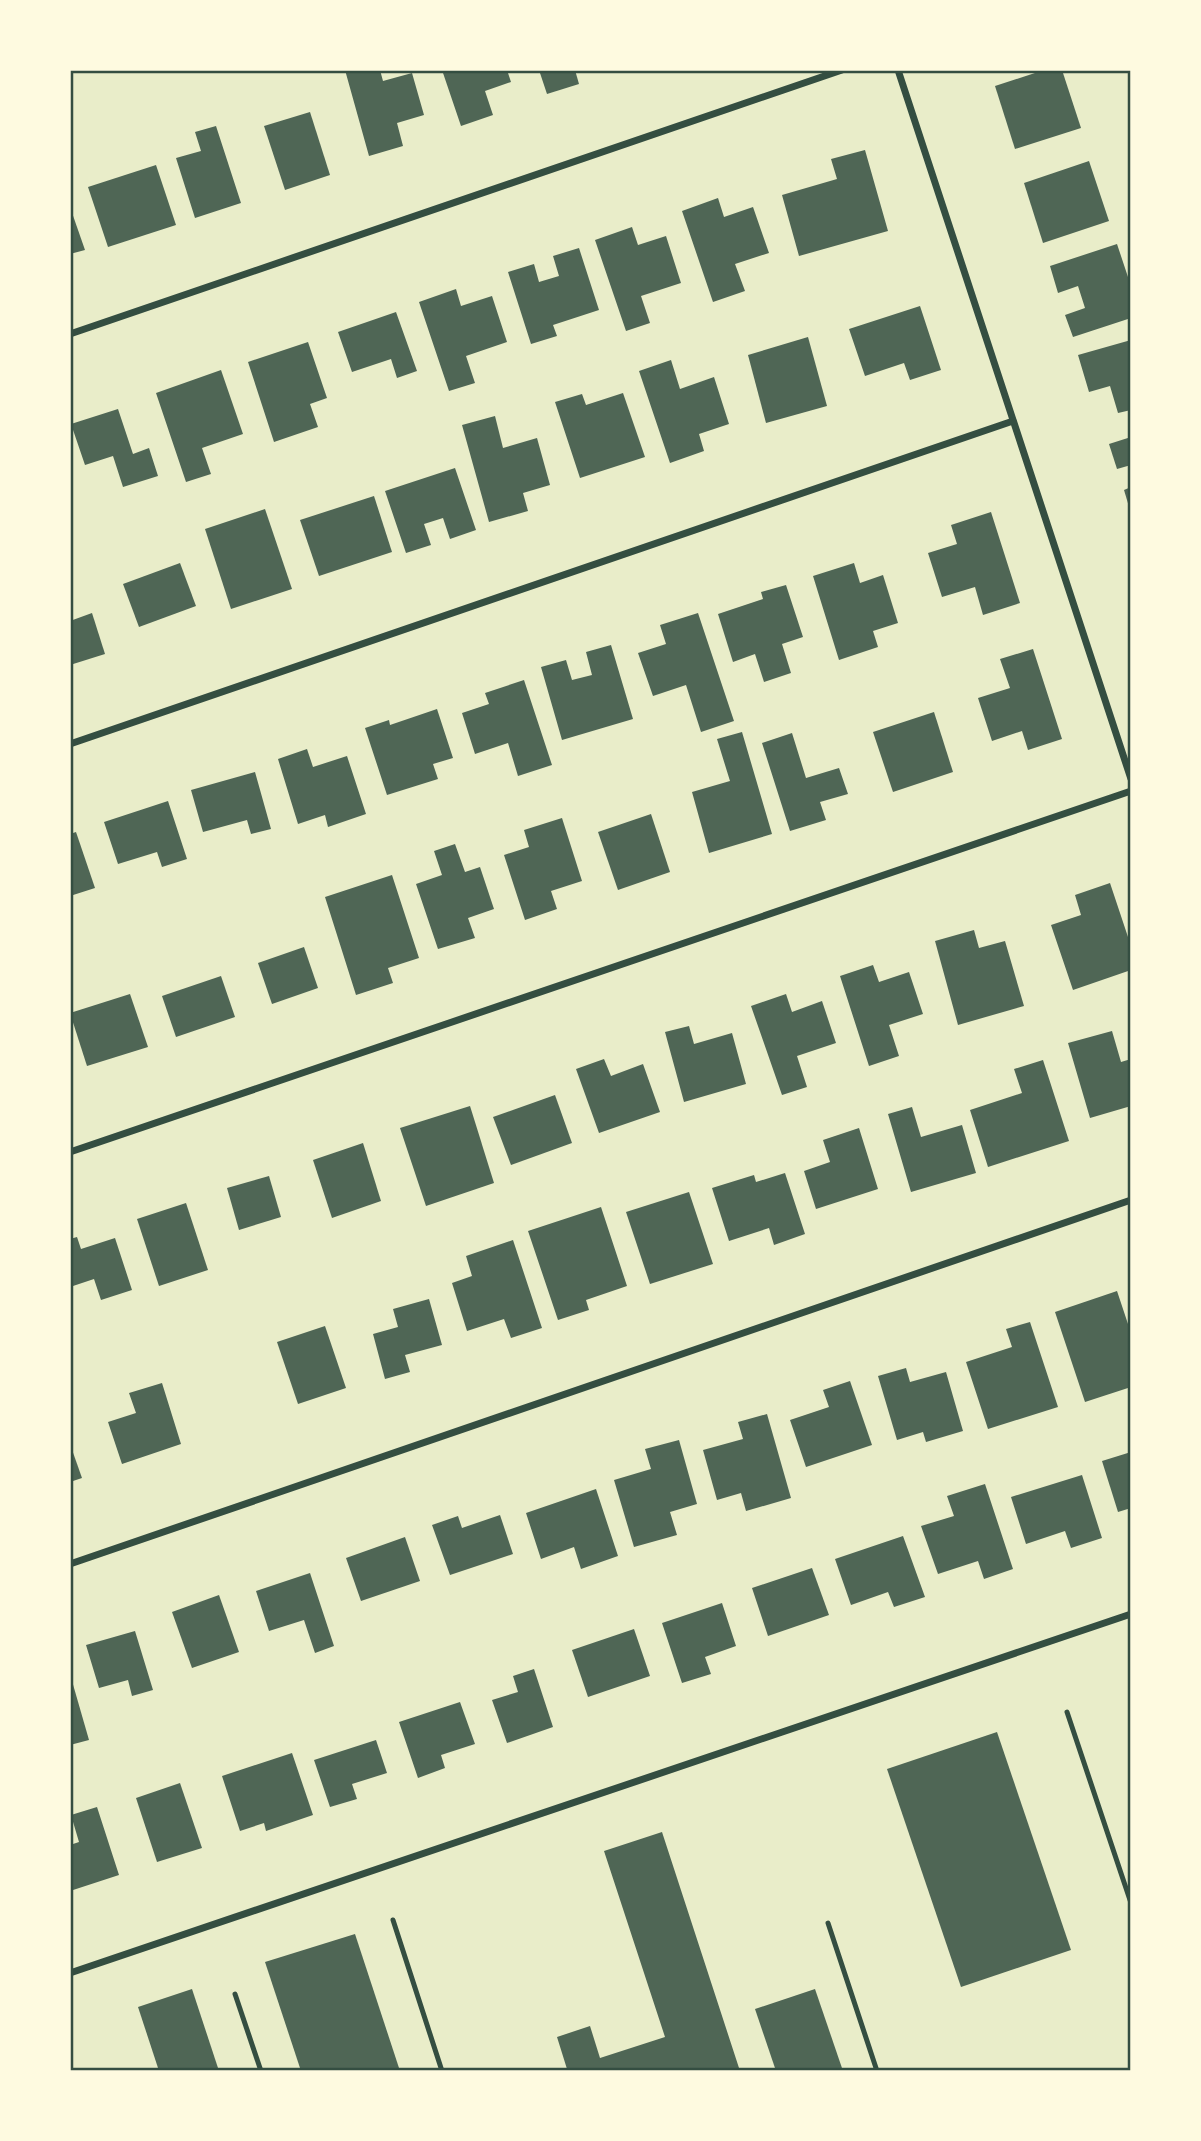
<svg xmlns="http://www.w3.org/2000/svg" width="1201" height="2141" viewBox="0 0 1201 2141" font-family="Ubuntu,sans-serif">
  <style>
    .building { fill: #4f6655 }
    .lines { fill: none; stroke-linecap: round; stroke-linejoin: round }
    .service { stroke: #344e41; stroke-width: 5 }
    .minor { stroke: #344e41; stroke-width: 7 }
    .neatline { fill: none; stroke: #344e41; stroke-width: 2.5 }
  </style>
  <rect width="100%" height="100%" fill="#e9edc9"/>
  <g class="building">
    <polygon points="345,70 380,70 383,81 412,73 424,115 397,123 403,146 369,156"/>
    <polygon points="442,70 507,70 511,82 485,91 493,115 461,126"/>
    <polygon points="539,70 575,70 579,84 547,94"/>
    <polygon points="1044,70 1062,70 1081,128 1015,149 995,86"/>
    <polygon points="310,112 330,175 285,190 264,126"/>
    <polygon points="216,126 241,203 195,218 176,158 201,151 195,132"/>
    <polygon points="865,150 888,231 799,256 782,195 837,179 831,159"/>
    <polygon points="1089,161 1109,221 1043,243 1024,183"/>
    <polygon points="156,165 176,225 108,247 88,187"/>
    <polygon points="718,198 724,217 753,207 769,253 735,264 745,291 713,302 682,211"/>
    <polygon points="70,207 85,250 70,254"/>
    <polygon points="632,227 638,245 666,236 681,283 641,296 650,323 626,331 595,240"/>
    <polygon points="1117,244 1131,286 1131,318 1073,337 1065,315 1085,308 1078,286 1058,293 1050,266"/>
    <polygon points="579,248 599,310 553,325 557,336 531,344 508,272 534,264 539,282 559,276 553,256"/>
    <polygon points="456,289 461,306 492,296 507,342 466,356 475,383 449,391 419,302"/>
    <polygon points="920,306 941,370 910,380 904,363 865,376 849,329"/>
    <polygon points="396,312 417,371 397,378 391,359 352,372 338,332"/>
    <polygon points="808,337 827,406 766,423 748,355"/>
    <polygon points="1131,340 1131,410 1118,413 1110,386 1089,392 1078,355"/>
    <polygon points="308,342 327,398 310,404 318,427 274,442 248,362"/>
    <polygon points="671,360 680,389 714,377 729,424 699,434 704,451 670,463 639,371"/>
    <polygon points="221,370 243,434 202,448 211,474 186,482 156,393"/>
    <polygon points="623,393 645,457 580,478 555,402 582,394 586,405"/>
    <polygon points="118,409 133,454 149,448 158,476 123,487 113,456 85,465 71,424"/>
    <polygon points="495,416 503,448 537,438 550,485 523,493 528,511 489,522 462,425"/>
    <polygon points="1131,437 1131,465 1117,469 1109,444"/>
    <polygon points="455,468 476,530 450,539 443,518 424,524 431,545 406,553 385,491"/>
    <polygon points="1131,487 1131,510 1130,510 1124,490"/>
    <polygon points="374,496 392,552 319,576 300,520"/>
    <polygon points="265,509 292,589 231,609 205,529"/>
    <polygon points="991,512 1020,603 983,615 975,587 942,597 928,553 957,544 951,525"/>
    <polygon points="180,563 196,606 139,627 123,584"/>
    <polygon points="854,563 860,583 883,575 898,623 873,631 878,647 839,660 813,576"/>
    <polygon points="786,585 803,637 782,644 791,673 764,682 755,654 733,662 718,614 763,599 761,592"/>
    <polygon points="92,613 105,654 70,665 70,621"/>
    <polygon points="698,613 734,721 701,732 686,685 653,696 638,653 666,644 660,625"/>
    <polygon points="611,645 633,719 562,740 541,667 566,660 572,680 592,675 586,652"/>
    <polygon points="1033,649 1062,739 1028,750 1022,731 992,741 978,698 1010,688 1000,659"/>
    <polygon points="524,680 552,765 518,776 508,743 475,754 462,713 489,704 485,693"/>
    <polygon points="437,709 453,758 433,764 438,779 387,795 365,728 389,720 390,725"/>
    <polygon points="934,712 953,772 893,792 873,732"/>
    <polygon points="742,732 772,834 709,853 692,792 730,781 717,739"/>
    <polygon points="792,733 806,778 839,768 848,794 820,802 826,820 790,831 762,743"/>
    <polygon points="307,749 313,767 347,756 366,814 328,827 325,815 298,824 278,759"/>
    <polygon points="255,772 271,829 251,834 247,820 203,832 191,790"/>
    <polygon points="168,801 187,859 162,867 157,852 118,864 104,822"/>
    <polygon points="651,814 670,872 618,890 598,832"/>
    <polygon points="562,818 582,881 551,891 557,909 525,920 504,855 529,847 524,830"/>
    <polygon points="76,832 95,888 70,896 70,834"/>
    <polygon points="455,844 465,872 480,867 494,909 468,918 475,938 438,949 416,884 442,875 434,851"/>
    <polygon points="392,875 419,958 388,968 393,983 356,995 325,897"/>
    <polygon points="1110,883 1131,946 1131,970 1073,990 1051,925 1081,915 1075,895"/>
    <polygon points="974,930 979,948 1005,941 1024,1006 958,1025 935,941"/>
    <polygon points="304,947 318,988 272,1004 258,963"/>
    <polygon points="873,965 879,982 909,972 923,1014 889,1025 899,1056 869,1066 840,976"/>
    <polygon points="221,976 235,1017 176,1037 162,996"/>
    <polygon points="130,994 148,1047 87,1066 70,1013"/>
    <polygon points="786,994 792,1012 822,1001 836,1043 797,1056 807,1087 782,1095 751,1006"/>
    <polygon points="689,1026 694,1044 732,1033 746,1084 684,1102 665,1032"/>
    <polygon points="1112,1031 1121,1062 1131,1059 1131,1106 1090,1118 1068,1043"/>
    <polygon points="604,1059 611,1076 643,1064 660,1112 599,1133 576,1069"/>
    <polygon points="1043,1060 1069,1141 988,1167 970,1110 1022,1093 1014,1069"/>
    <polygon points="555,1095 572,1143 511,1165 493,1117"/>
    <polygon points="470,1106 494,1183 426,1206 400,1128"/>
    <polygon points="912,1107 921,1137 962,1125 976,1173 911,1192 888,1114"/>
    <polygon points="859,1128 878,1189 816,1209 804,1171 830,1162 823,1140"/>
    <polygon points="363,1143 381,1201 332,1218 313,1160"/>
    <polygon points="785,1173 805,1234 774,1245 769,1228 729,1241 712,1188 754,1175 756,1182"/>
    <polygon points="269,1176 281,1217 239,1230 227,1188"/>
    <polygon points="689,1192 713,1264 650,1284 626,1212"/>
    <polygon points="186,1203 208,1270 159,1286 137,1219"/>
    <polygon points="601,1207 627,1286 586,1300 589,1310 558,1320 528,1231"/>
    <polygon points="77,1237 81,1249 115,1238 132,1290 101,1300 94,1279 70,1287 70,1239"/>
    <polygon points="513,1240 542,1328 511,1338 504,1319 467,1331 452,1283 472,1276 466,1256"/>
    <polygon points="1117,1291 1131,1333 1131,1387 1085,1402 1055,1312"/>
    <polygon points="429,1299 442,1345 405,1355 410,1372 385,1379 373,1334 398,1327 393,1309"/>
    <polygon points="1030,1322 1058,1407 988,1429 966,1362 1012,1347 1006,1329"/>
    <polygon points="325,1326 346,1388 298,1404 277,1342"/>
    <polygon points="906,1368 910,1382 946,1372 963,1431 926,1442 923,1432 897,1440 878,1376"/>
    <polygon points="850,1381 872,1445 806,1467 790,1420 829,1407 823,1390"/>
    <polygon points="162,1383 181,1444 122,1464 108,1422 136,1413 129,1393"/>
    <polygon points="767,1414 791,1498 746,1511 741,1493 717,1500 703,1450 743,1439 738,1422"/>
    <polygon points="679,1440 697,1504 670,1512 677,1535 634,1547 614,1480 651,1469 645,1449"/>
    <polygon points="70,1444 82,1478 70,1482"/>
    <polygon points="1131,1452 1131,1508 1118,1512 1102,1461"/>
    <polygon points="1082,1475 1102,1538 1071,1548 1065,1531 1026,1544 1011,1497"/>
    <polygon points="985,1484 1013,1569 984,1579 978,1561 938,1574 921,1526 954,1516 947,1496"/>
    <polygon points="596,1489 618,1556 581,1569 574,1547 541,1559 526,1513"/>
    <polygon points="500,1515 513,1554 450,1575 432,1525 458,1516 462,1528"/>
    <polygon points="903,1536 925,1597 894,1607 888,1592 851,1605 835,1559"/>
    <polygon points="405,1537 420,1581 361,1601 346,1558"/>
    <polygon points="812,1568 829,1615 768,1636 752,1588"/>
    <polygon points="310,1573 334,1646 315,1653 304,1620 269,1631 256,1591"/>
    <polygon points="219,1595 239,1652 192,1668 172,1612"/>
    <polygon points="722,1603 736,1646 705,1657 711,1674 682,1683 662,1623"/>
    <polygon points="634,1629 650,1676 588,1697 572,1650"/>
    <polygon points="135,1631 153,1690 132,1696 128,1680 99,1688 86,1645"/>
    <polygon points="534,1669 553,1727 507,1743 492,1700 518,1692 513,1676"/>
    <polygon points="70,1674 89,1740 70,1745"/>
    <polygon points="460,1702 475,1744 441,1755 445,1768 418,1778 399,1722"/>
    <polygon points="997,1732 1071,1950 961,1987 887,1769"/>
    <polygon points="376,1740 387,1773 352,1784 357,1799 330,1807 314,1760"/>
    <polygon points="292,1753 313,1815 266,1831 264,1823 240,1831 222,1776"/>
    <polygon points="180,1783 202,1848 157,1862 136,1798"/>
    <polygon points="97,1807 119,1875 70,1891 70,1845 79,1842 71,1815"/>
    <polygon points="662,1832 740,2071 563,2071 567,2069 557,2037 590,2026 600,2058 665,2037 604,1851"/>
    <polygon points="355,1934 400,2071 301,2071 265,1962"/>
    <polygon points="192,1989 219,2071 159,2071 138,2007"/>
    <polygon points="815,1989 843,2071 776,2071 755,2009"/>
  </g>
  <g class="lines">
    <g class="service">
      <polyline points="1067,1712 1131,1903"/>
      <polyline points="393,1920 442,2071"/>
      <polyline points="828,1923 877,2071"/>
      <polyline points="235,1994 261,2071"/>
    </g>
    <g class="minor">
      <polyline points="898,70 1131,779"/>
      <polyline points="70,334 842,70"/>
      <polyline points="70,744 1013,421"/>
      <polyline points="70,1152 1131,791"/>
      <polyline points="70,1564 1131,1200"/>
      <polyline points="70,1973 1131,1614"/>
    </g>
  </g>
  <rect width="1201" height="2141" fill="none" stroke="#fefae0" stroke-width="144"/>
  <rect x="72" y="72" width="1057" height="1997" class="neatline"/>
</svg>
